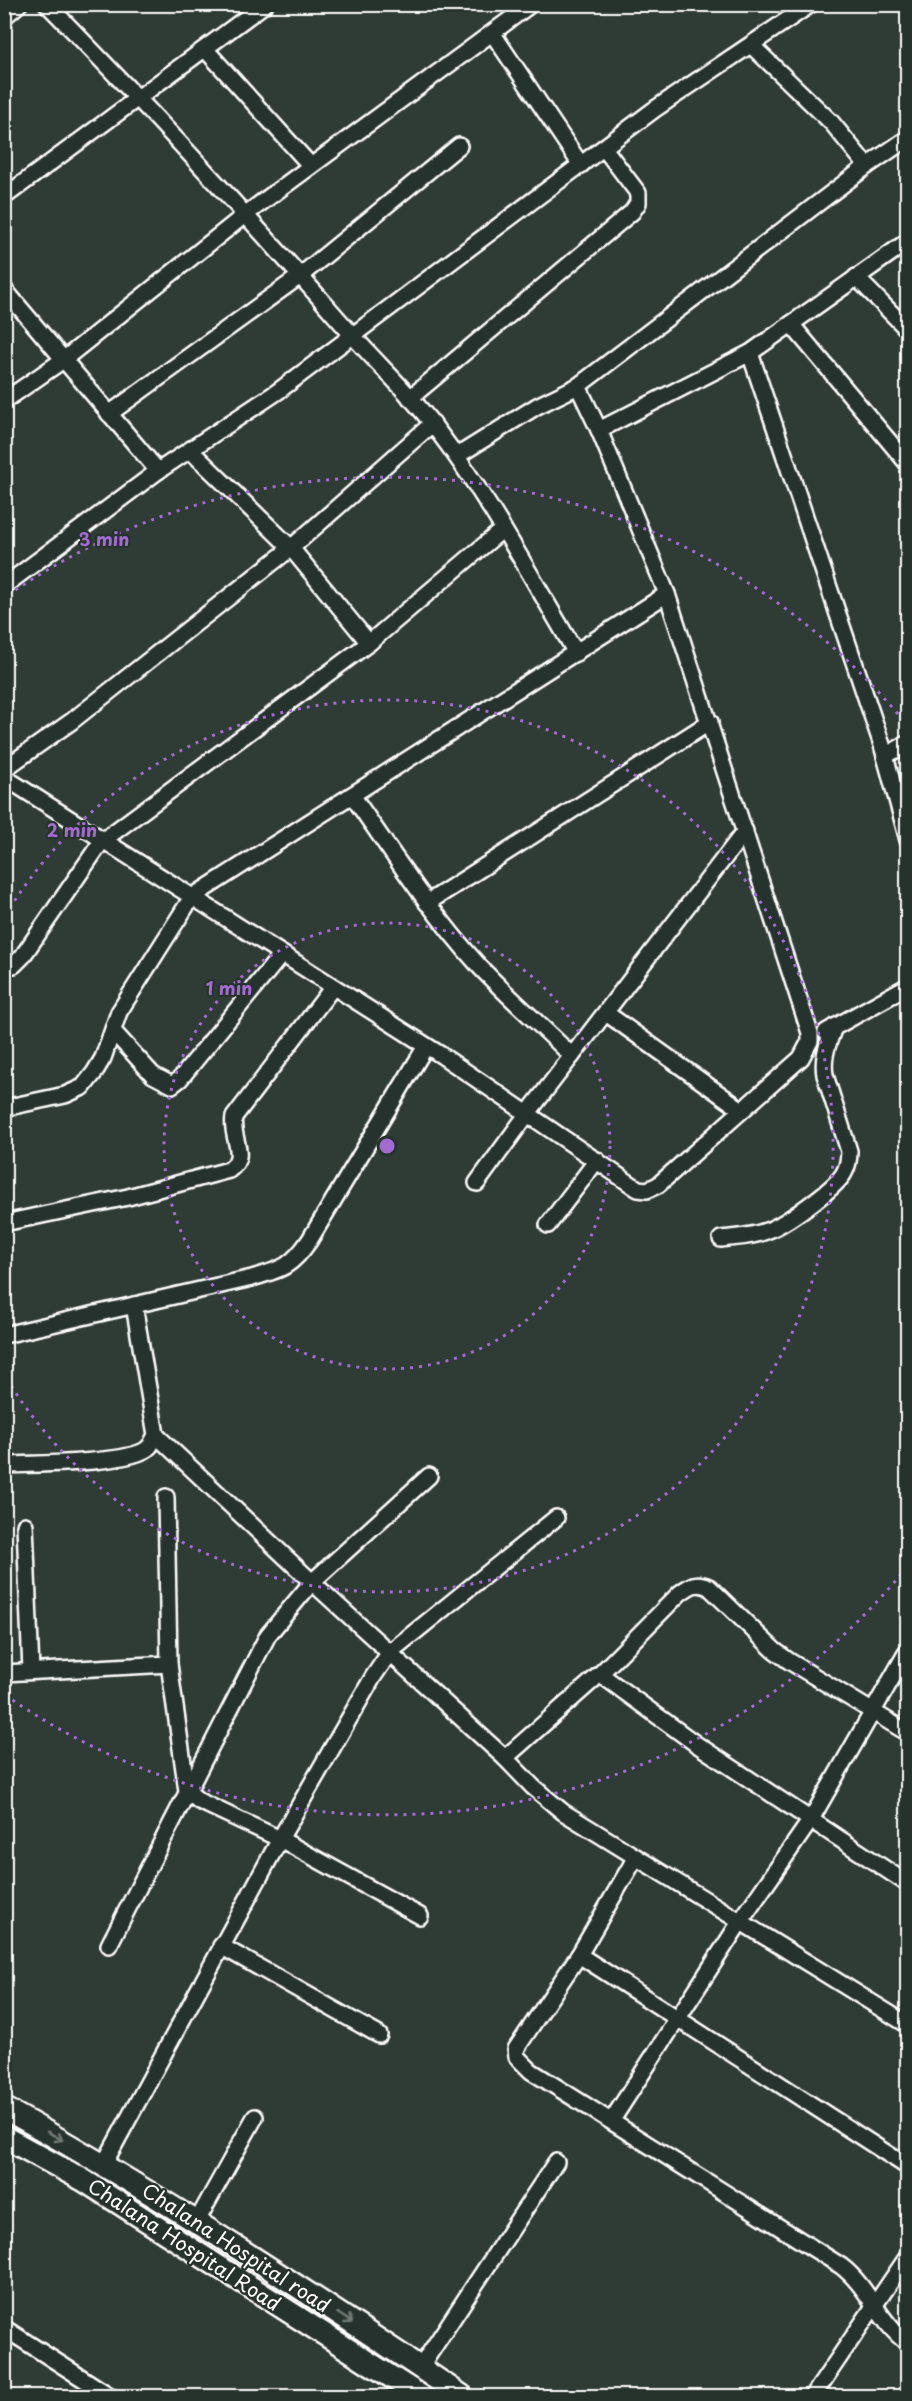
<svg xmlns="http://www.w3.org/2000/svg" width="912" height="2401" viewBox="0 0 912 2401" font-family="'Playpen Sans',sans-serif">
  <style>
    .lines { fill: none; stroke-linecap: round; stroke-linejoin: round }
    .street-casing { stroke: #fff; stroke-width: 20 }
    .secondary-casing { stroke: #fff; stroke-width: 26 }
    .street { stroke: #26332d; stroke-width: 15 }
    .secondary { stroke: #26332d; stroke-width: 21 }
    .oneway { stroke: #727a76 }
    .ring { fill: none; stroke: #a36bd2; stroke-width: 3; stroke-dasharray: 3 6 }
    .labels { text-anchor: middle; stroke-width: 4.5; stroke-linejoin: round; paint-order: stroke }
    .street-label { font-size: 20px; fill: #fff; stroke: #26332d }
    .centre { fill: #a36bd2; stroke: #26332d; stroke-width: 3 }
    .ring-label { font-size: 18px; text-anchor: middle; font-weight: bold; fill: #a36bd2; stroke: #26332d; stroke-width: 4.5; stroke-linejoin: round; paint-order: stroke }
  </style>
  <rect width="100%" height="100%" fill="#2f3b35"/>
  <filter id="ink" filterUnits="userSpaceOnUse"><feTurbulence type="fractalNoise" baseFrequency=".0167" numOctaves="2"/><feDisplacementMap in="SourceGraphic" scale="12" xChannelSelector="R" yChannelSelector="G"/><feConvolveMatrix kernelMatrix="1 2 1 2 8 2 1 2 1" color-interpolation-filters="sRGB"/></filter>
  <g filter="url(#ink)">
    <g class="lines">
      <g class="street-casing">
        <g id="street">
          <path d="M 47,4 C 150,109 249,217 346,328 C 374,361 408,391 434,426 C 488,496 531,577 576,653"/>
          <polyline points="4,17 19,4"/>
          <polyline points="493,34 581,165"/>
          <polyline points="751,45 832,123 867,166"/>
          <polyline points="205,49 311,166"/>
          <polyline points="4,197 265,4"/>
          <polyline points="856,277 908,330"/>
          <polyline points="4,289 158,471"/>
          <polyline points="791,324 908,464"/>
          <polyline points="750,353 882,745 908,840"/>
          <polyline points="410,398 632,212 638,203 638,193 604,148"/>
          <polyline points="4,401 63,360 246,214 531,4"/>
          <polyline points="109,414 300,276 459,146"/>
          <polyline points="599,430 750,353 908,241"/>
          <polyline points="190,450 291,548 369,643"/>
          <polyline points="457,456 537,406 578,386 867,166 908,138"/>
          <polyline points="4,586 158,471 277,392 655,109 811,4"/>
          <polyline points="885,756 908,743"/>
          <polyline points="4,769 72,721 291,548 433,423"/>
          <polyline points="4,777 441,1055 638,1189 647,1190 658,1185 801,1058 810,1041 810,1033 667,594 599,430 578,386"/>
          <path d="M 352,795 C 393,854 432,914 480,967 C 509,998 542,1026 572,1056"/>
          <polyline points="427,903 710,722"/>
          <polyline points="4,967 14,965 22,957 102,841 369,643 502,530"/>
          <polyline points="606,1013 742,1110"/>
          <polyline points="113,1031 153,1075 172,1085 180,1079 282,954"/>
          <polyline points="826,1032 908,986"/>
          <polyline points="4,1108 65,1095 83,1087 94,1073 103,1058 119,1012 192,897 667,594"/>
          <polyline points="477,1183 528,1113 745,831"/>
          <path d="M 4,1223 L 128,1197 L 229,1170 C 249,1156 230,1138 234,1117 L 333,987"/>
          <polyline points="548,1225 597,1160"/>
          <path d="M 721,1239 C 735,1237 752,1237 766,1231 C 783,1226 836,1188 844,1173 C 848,1166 849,1159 849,1151 L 825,1075 C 822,1057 828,1044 834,1027"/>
          <path d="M 4,1335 L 252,1278 C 282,1269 291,1267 309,1241 L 426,1046"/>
          <polyline points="156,1435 312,1582 505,1758 533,1787 563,1812 908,2025"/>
          <path d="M 4,1465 C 31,1464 134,1464 149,1447 C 152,1444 154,1438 156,1435 L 134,1305"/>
          <polyline points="166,1497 169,1664 187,1791 199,1801 280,1839 420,1916"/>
          <polyline points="25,1525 31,1671"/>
          <polyline points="4,1673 169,1664"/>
          <polyline points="600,1674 696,1744 908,1884"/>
          <path d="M 505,1758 L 600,1674 L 680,1593 C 691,1585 696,1581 709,1587 L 774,1650 L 789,1661 L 908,1733"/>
          <path d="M 636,1857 L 579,1955 L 516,2049 L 517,2057 L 531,2071 L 841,2266 C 869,2287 879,2323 908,2343"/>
          <polyline points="109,1945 268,1635 312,1582 429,1476"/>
          <polyline points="221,1946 379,2035"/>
          <polyline points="579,1955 908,2167"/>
          <polyline points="612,2120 740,1922 810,1821 908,1650"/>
          <polyline points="104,2164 280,1839 373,1677 390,1652 556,1518"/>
          <polyline points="197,2221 255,2117"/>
          <polyline points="4,2328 110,2396"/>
          <polyline points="420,2368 556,2162"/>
          <polyline points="813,2396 908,2256"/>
        </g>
      </g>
      <g class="secondary-casing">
        <g id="secondary">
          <path d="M 4,2108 C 162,2196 313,2295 462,2396"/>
          <polyline points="4,2137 83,2180 421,2396"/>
        </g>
      </g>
      <use href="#street" class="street"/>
      <use href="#secondary" class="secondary"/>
    </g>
    <defs><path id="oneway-shaft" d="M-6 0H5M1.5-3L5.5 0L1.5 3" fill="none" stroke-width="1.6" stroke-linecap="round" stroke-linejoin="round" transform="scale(1.5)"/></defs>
    <g class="oneway">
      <use href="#oneway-shaft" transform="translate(55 2136) rotate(29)"/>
      <use href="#oneway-shaft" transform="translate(345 2318) rotate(33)"/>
    </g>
  </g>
  <g class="ring">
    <circle cx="387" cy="1146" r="223"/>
    <path d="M5 916A446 446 0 1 1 5 1376"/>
    <path d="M907 1567A669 669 0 0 1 8 1697M8 595A669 669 0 0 1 907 725"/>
  </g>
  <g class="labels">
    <g class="street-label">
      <text transform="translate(184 2245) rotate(33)" y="7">Chalana Hospital Road</text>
      <text transform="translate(236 2248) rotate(33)" y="7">Chalana Hospital road</text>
    </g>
  </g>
  <circle cx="387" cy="1146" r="9" class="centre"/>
  <g class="ring-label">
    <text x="104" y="546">3 min</text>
    <text x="72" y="837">2 min</text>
    <text x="229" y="995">1 min</text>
  </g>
  <rect width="912" height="2401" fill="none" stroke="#26332d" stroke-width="24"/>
  <rect x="12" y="12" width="888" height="2377" fill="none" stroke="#fff" stroke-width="2" filter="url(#ink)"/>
</svg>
